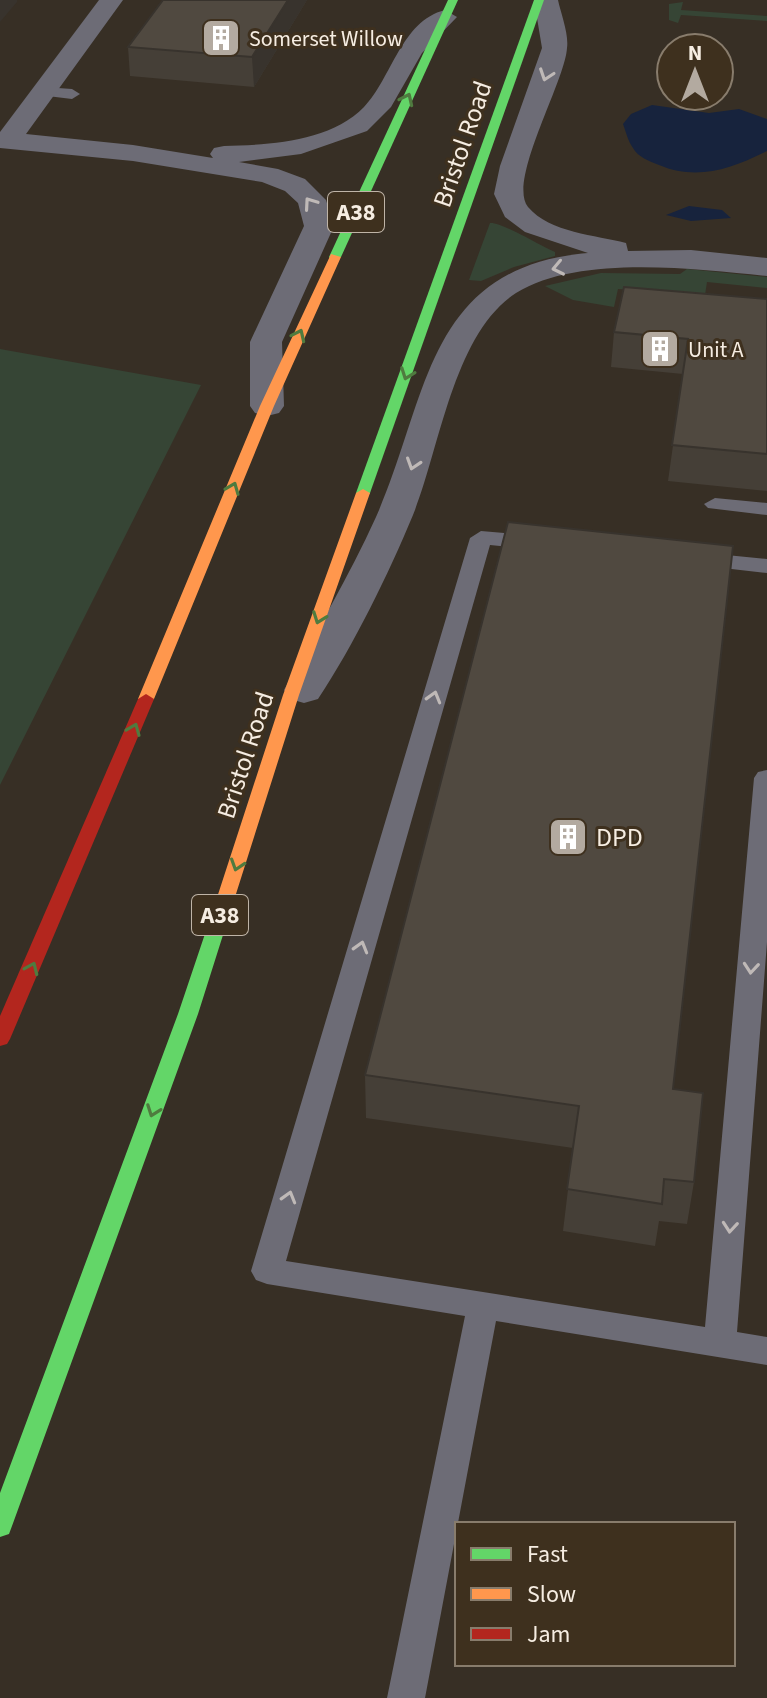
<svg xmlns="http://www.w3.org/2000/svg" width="767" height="1698" viewBox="0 0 767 1698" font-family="'Source Sans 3',sans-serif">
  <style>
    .green { fill: #364535 }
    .water { fill: #17233d }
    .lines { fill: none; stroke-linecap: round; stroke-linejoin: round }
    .lane { fill: #6d6c76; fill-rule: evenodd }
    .street { fill: #6d6c76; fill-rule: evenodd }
    .fast { fill: #63d668; fill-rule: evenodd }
    .slow { fill: #ff974d; fill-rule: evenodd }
    .jam { fill: #b3261e; fill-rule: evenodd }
    .wall { fill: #453f37 }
    .shaded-wall { fill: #38332d }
    .building { fill: #504940; stroke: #38332d; stroke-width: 2 }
    .oneway { stroke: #bfb9b7 }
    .oneway2 { stroke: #4f7b3f }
    .labels { text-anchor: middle; stroke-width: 6; stroke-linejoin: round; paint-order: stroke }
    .far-poi-label { font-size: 22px; fill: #f6ede2; stroke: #3e301e; text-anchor: start }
    .shield { fill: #3e301e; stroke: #bfb4a7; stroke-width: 2 }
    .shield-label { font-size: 24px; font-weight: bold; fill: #f6ede2 }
    .street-label { font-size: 26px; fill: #f6ede2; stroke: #3e301e }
    .poi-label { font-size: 26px; fill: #f6ede2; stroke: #3e301e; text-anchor: start }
  </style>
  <rect width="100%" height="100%" fill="#372f25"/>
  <g class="green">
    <polygon points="683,2 681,10 767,16 767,21 681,15 678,23 669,20 669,4"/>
    <path d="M 490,223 C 502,222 540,246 555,252 L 555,256 L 514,267 L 481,281 L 469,280 Z"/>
    <polygon points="687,269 767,277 767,288 707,282 705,295 618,289 614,307 573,300 545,286 601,273 680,274"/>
    <polygon points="0,349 201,385 0,785"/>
  </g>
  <g class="water">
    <path d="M 652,105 L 709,113 L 739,109 L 767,119 L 767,151 C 731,169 697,181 659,165 C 649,161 638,157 633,148 C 628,141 626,132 623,124 L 631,114 Z"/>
    <polygon points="689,206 722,210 731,218 691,221 666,215"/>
  </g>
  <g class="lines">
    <g class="lane">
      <polygon points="44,87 72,89 80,94 72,99 39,95 39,89"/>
      <polygon points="715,498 767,503 767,515 708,508 704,504"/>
      <polygon points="481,531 538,536 549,543 538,550 490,545 286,1261 705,1327 754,778 758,772 767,770 767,942 737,1332 767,1337 767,1365 496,1321 425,1698 387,1698 465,1316 267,1284 256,1280 251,1271 470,538"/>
      <polygon points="696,552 767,559 767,573 688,564 685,559 688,554"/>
    </g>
    <g class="street">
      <path d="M 99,0 L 123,0 L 26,134 L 133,145 L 213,158 L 210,154 L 214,148 L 224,146 C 269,145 330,142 364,107 C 392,78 401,21 445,10 L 457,17 L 422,53 L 391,107 L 367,131 L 301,154 L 239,162 L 278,169 L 305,179 L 326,200 L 334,226 L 282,342 L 284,406 L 279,413 L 267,416 L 255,413 L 250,406 L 250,342 L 304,226 L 298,203 L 285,191 L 262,182 L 133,161 L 0,148 L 0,132 Z"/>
      <path d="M 534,0 L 558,0 C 561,14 569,34 567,48 C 565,82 507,181 528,207 C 550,233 596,235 626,243 L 628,251 L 691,250 L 767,258 L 767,276 C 696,269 579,254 516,293 C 453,334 440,449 413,515 C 388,575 354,645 318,699 L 304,703 L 290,699 L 284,690 C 315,633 349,577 376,517 C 429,398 425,267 588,253 L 525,232 L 505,217 L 494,194 L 500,166 L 542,48 Z"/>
    </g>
    <g class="fast">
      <polygon points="448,0 458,0 341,257 331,260 329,257"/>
      <polygon points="534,0 544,0 370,493 368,496 358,496 356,493"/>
      <polygon points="220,909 229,916 198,1014 12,1526 9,1534 0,1537 0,1493 178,1014 211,916"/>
    </g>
    <g class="slow">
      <polygon points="331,254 341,257 274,406 154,699 146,704 140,703 138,699 260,406"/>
      <polygon points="363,489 370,493 299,695 229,916 220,923 213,921 211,916 283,695 356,493"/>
    </g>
    <polygon class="jam" points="146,694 154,699 10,1039 7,1044 0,1046 0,1016 138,699"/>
  </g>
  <g class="wall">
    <polygon points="307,0 254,87 130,76 128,47"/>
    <polygon points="767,299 767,491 668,481 683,374 611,367 614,332"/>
    <polygon points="365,1075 673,1089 694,1182 687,1224 659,1221 655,1246 563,1231 573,1148 366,1118"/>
  </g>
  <g class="shaded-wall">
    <polygon points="0,0 17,0 17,2 0,22"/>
    <polygon points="288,0 307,0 254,87 252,57"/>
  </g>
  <g class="building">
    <polygon points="163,0 288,0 252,57 128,47"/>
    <polygon points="624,287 767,299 767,454 672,445 688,339 614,332"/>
    <polygon points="508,522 733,546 673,1089 703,1093 694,1182 664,1179 662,1204 567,1189 579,1106 365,1075"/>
  </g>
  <defs><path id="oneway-chevron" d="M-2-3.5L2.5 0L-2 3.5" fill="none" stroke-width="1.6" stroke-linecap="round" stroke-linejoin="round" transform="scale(2)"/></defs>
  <g class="oneway">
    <use href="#oneway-chevron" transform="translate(546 75) rotate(109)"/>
    <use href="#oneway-chevron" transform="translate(310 203) rotate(-125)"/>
    <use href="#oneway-chevron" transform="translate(558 268) rotate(168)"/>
    <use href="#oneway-chevron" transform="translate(413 464) rotate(108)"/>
    <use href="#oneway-chevron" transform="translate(434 697) rotate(-74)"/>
    <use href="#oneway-chevron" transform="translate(361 947) rotate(-74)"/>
    <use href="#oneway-chevron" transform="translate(751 968) rotate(95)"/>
    <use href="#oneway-chevron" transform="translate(289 1197) rotate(-74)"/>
    <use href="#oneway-chevron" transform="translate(730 1227) rotate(95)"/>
  </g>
  <g class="oneway2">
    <use href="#oneway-chevron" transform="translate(407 99) rotate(-65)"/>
    <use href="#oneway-chevron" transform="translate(299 335) rotate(-65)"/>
    <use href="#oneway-chevron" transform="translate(407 374) rotate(110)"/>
    <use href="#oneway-chevron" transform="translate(233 488) rotate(-68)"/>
    <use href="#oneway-chevron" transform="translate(319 618) rotate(110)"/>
    <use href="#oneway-chevron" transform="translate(134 729) rotate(-68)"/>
    <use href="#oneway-chevron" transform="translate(237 865) rotate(108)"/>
    <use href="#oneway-chevron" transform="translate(32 968) rotate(-66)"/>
    <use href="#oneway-chevron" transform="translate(153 1111) rotate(110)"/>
  </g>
  <defs>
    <g id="building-square" transform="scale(2)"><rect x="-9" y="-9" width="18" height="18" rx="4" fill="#b3aaa0" stroke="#3e301e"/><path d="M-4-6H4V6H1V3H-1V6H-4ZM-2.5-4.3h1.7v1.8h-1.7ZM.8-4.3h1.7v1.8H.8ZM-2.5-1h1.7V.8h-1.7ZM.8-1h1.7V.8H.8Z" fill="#fff"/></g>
  </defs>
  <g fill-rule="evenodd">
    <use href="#building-square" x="221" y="38"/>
    <use href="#building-square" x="660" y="349"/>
    <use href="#building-square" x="568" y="837"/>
  </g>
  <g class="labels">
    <g class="far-poi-label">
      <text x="249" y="46">Somerset Willow</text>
      <text x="688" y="357">Unit A</text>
    </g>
    <g class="shield">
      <rect x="328" y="192" width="56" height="40" rx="6"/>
      <rect x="192" y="895" width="56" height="40" rx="6"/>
    </g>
    <g class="shield-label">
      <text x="356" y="220">A38</text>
      <text x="220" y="923">A38</text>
    </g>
    <g class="street-label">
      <text transform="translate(462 144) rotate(-71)" y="9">Bristol Road</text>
      <text transform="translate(245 755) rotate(-72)" y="9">Bristol Road</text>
    </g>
    <g class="poi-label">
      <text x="596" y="846">DPD</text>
    </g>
  </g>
  <rect x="455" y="1522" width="280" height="144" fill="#3e301e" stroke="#887c6c" stroke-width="2"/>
  <rect x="471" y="1548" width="40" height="12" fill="#63d668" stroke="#887c6c" stroke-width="2"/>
  <text x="527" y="1562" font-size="24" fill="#f6ede2">Fast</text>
  <rect x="471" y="1588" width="40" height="12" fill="#ff974d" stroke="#887c6c" stroke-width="2"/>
  <text x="527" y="1602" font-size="24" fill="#f6ede2">Slow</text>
  <rect x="471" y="1628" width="40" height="12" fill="#b3261e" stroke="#887c6c" stroke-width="2"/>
  <text x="527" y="1642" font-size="24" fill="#f6ede2">Jam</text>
  <g transform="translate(695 72)"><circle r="38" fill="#3e301e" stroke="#887c6c" stroke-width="2"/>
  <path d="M0-6L14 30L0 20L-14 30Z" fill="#b3aaa0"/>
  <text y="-12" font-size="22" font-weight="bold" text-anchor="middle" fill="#f6ede2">N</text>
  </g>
</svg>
